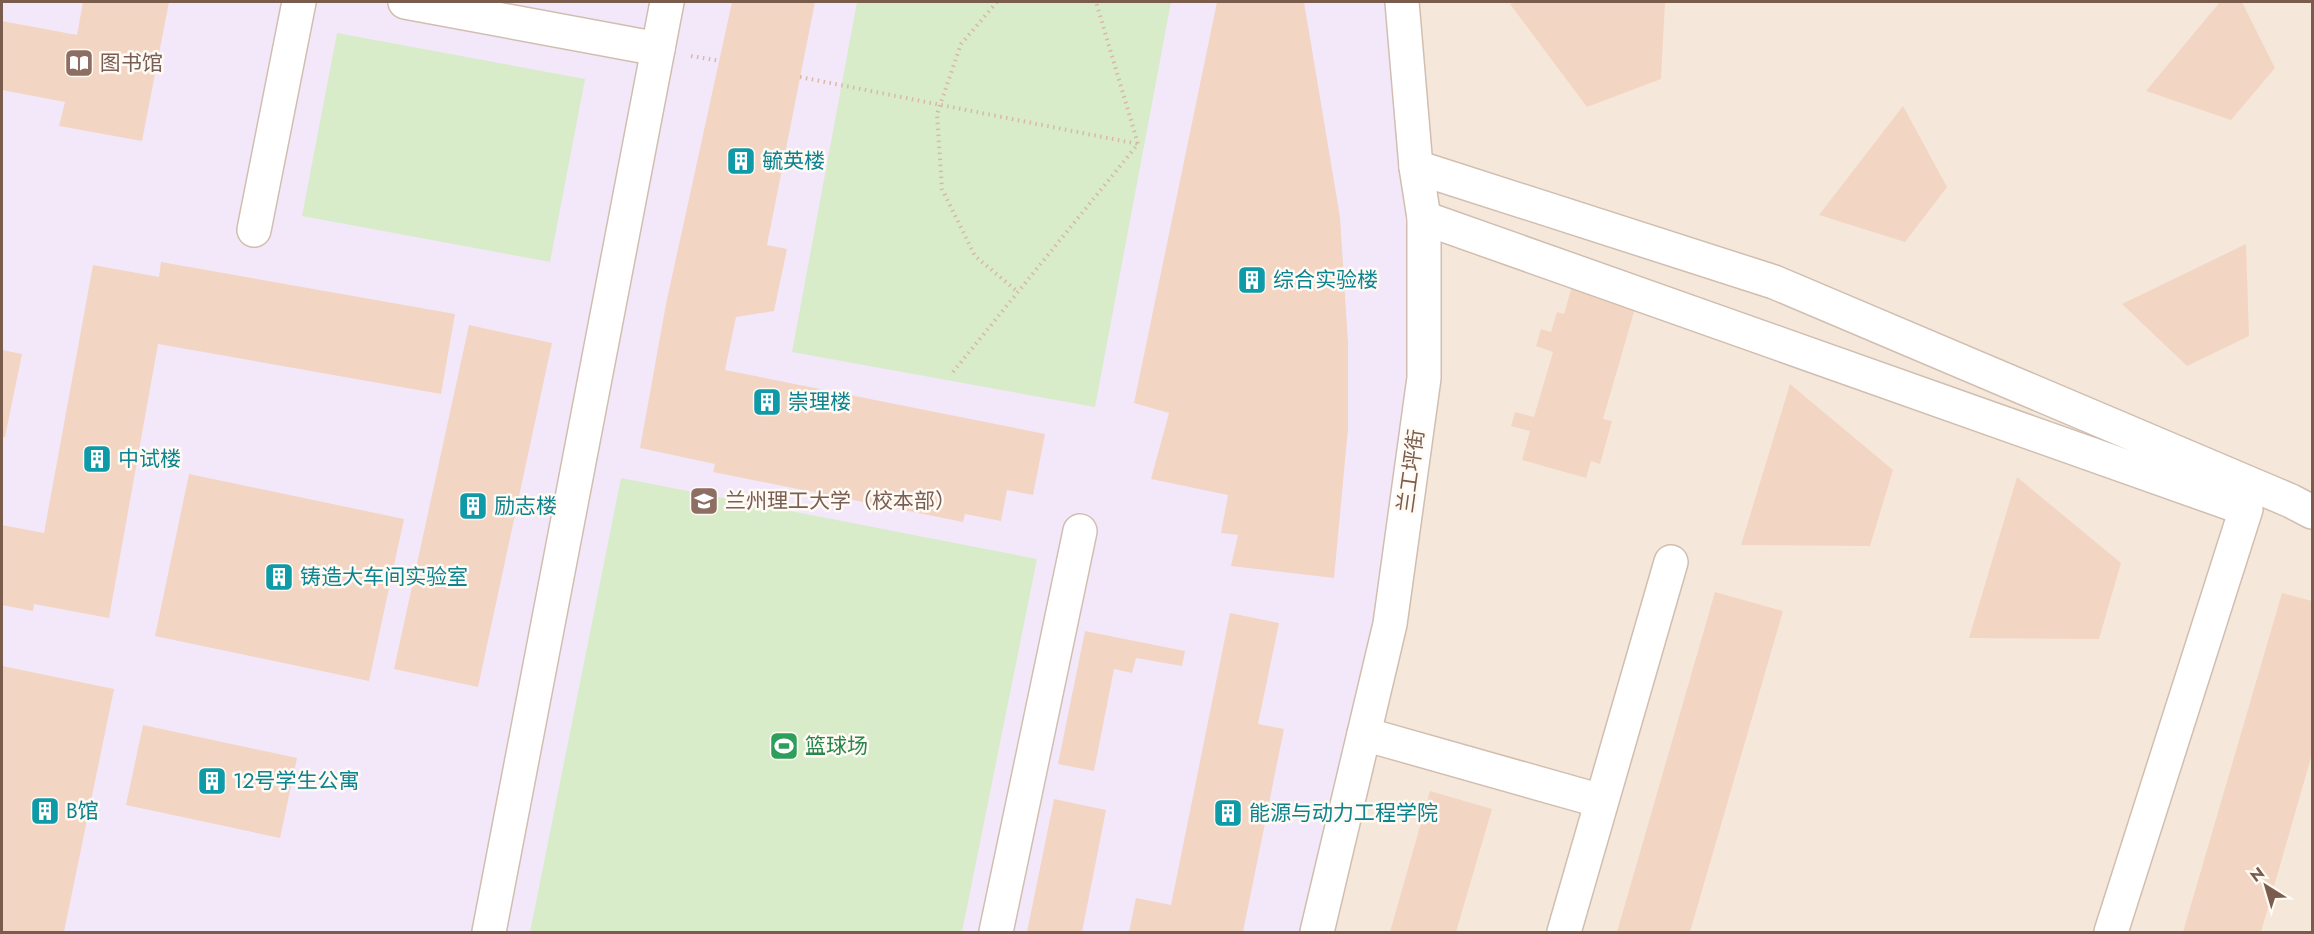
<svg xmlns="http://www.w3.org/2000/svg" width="2314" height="934" viewBox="0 0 2314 934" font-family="Jost,'Noto Sans SC',sans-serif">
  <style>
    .residential { fill: #f5e8da }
    .education { fill: #f3e8fa }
    .green { fill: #d8ecc9 }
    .building { fill: #f3d5c3 }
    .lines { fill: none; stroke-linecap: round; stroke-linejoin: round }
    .minor-casing { stroke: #d1beb0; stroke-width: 36 }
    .path { stroke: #d9b8a5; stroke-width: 4; stroke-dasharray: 1.5 4.5; stroke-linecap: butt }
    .minor { stroke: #fff; stroke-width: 33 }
    .labels { text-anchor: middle; stroke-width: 5; stroke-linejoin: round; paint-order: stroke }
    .education-label { font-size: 21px; fill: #785e54; stroke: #fffaf3; text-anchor: start }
    .culture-label { font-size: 21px; fill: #0d838f; stroke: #fffaf3; text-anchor: start }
    .street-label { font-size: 21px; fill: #7a5c4d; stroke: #fffaf3 }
    .leisure-label { font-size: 21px; fill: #27864d; stroke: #fffaf3; text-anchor: start }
  </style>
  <rect width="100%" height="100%" fill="#fdf6ec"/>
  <polygon class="residential" points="1402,2 2312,2 2312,932 1317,932"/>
  <polygon class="education" points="2,2 1402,2 1424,378 1317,932 2,932"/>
  <g class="green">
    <polygon points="857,2 1171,2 1095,407 792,352"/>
    <polygon points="337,33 585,79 550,262 302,216"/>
    <polygon points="621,478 1037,559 962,932 530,932"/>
  </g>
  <g class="building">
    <polygon points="83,2 169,2 142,141 59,126 65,102 2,90 2,21 77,35"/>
    <polygon points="732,2 815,2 767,245 787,249 774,311 736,317 725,370 1045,434 1033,495 1007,490 1001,521 965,514 963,522 713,472 715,464 640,448 666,304"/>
    <polygon points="1217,2 1304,2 1340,217 1348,343 1348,429 1334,578 1231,566 1238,535 1221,533 1228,495 1151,479 1169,413 1134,403"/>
    <polygon points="1517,2 1665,2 1661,79 1587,107 1510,4"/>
    <polygon points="2220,2 2242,2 2275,68 2231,120 2146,91"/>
    <polygon points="1903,106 1947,187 1905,242 1819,215"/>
    <polygon points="2246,244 2249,336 2187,366 2122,304"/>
    <polygon points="161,262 455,314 441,394 158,344 109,618 34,604 33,611 2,605 2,525 44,533 93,265 159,277"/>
    <polygon points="1572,286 1636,305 1603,419 1612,421 1600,464 1591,461 1586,478 1522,460 1530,431 1511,426 1515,412 1534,417 1553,352 1536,346 1541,329 1551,332 1557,312 1564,314"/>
    <polygon points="469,325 552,343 478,687 394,669"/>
    <polygon points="2,350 22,354 5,437 2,437"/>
    <polygon points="1790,384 1893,470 1870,546 1741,545"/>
    <polygon points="189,474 404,519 369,681 155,636"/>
    <polygon points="2017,477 2121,563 2099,639 1969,638"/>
    <polygon points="1715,592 1783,611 1690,932 1617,932"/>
    <polygon points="2282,593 2312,601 2312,754 2261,932 2183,932"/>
    <polygon points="1230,613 1279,623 1258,724 1284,729 1243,932 1129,932 1136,898 1171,905"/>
    <polygon points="1085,631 1185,651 1182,666 1136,658 1132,673 1114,669 1094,771 1058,764"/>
    <polygon points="2,666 114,689 64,932 2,932"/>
    <polygon points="143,725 297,758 280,838 126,805"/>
    <polygon points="1430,791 1492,809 1456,932 1390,932"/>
    <polygon points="1054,799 1106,810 1082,932 1027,932"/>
  </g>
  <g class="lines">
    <g class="minor-casing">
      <g id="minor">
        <polyline points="405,2 658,49"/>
        <polyline points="1416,167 1774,282 2291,501 2312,512"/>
        <polyline points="1424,218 2246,509 2111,932"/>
        <polyline points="254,230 299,2"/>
        <polyline points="1364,734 1601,801"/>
        <polyline points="489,932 667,2"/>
        <polyline points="996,932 1080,531"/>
        <polyline points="1317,932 1390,624 1424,378 1424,218 1416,167 1402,2"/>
        <polyline points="1564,932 1671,562"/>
      </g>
    </g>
    <g class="path">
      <polyline points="997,2 961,44 937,114 942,189 975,256 1018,292"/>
      <polyline points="691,56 720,61"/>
      <polyline points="800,77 1138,144"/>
      <polyline points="953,372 1138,144 1096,2"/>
    </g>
    <use href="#minor" class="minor"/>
  </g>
  <defs>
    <g id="library-square" transform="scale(1.5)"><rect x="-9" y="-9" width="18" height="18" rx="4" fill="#8d6e63" stroke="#fffaf3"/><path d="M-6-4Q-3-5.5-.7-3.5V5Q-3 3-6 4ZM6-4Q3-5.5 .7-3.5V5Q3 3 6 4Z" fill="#fff"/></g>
    <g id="building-square" transform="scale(1.5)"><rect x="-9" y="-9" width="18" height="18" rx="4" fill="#0f9aa8" stroke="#fffaf3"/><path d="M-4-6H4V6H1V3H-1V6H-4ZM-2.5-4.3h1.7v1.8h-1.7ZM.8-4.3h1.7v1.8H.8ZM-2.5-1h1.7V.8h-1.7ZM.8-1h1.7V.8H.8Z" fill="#fff"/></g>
    <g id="university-square" transform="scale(1.5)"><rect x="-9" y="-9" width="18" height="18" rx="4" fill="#8d6e63" stroke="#fffaf3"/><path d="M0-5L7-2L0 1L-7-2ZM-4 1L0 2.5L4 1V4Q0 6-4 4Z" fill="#fff"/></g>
    <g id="stadium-square" transform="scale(1.5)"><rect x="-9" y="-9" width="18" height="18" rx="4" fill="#2e9e5b" stroke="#fffaf3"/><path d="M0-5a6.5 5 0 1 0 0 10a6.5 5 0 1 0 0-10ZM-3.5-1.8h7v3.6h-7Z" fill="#fff"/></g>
  </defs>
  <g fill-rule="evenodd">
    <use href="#library-square" x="79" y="63"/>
    <use href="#building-square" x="741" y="161"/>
    <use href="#building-square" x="1252" y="280"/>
    <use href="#building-square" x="767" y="402"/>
    <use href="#building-square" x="97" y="459"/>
    <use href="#university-square" x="704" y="501"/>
    <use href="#building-square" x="473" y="506"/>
    <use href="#building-square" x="279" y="577"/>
    <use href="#stadium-square" x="784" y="746"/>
    <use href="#building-square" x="212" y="781"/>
    <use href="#building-square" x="45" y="811"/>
    <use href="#building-square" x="1228" y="813"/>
  </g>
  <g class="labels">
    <g class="education-label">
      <text x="100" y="70">图书馆</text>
      <text x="725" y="508">兰州理工大学（校本部）</text>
    </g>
    <g class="culture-label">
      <text x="762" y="168">毓英楼</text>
      <text x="1273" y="287">综合实验楼</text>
      <text x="788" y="409">崇理楼</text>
      <text x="118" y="466">中试楼</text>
      <text x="494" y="513">励志楼</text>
      <text x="300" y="584">铸造大车间实验室</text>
      <text x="233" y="788">12号学生公寓</text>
      <text x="66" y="818">B馆</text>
      <text x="1249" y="820">能源与动力工程学院</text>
    </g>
    <g class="street-label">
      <text transform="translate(1411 471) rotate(-82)" y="7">兰工坪街</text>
    </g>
    <g class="leisure-label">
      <text x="805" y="753">篮球场</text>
    </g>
  </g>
  <rect width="2314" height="934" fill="none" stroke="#7a5c4d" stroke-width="6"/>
  <g transform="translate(2266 886) rotate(323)" stroke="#fffaf3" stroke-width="4.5" paint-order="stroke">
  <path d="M0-4.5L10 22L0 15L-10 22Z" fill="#7a5c4d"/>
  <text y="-9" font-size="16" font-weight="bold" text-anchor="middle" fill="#7a5c4d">N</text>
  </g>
</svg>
